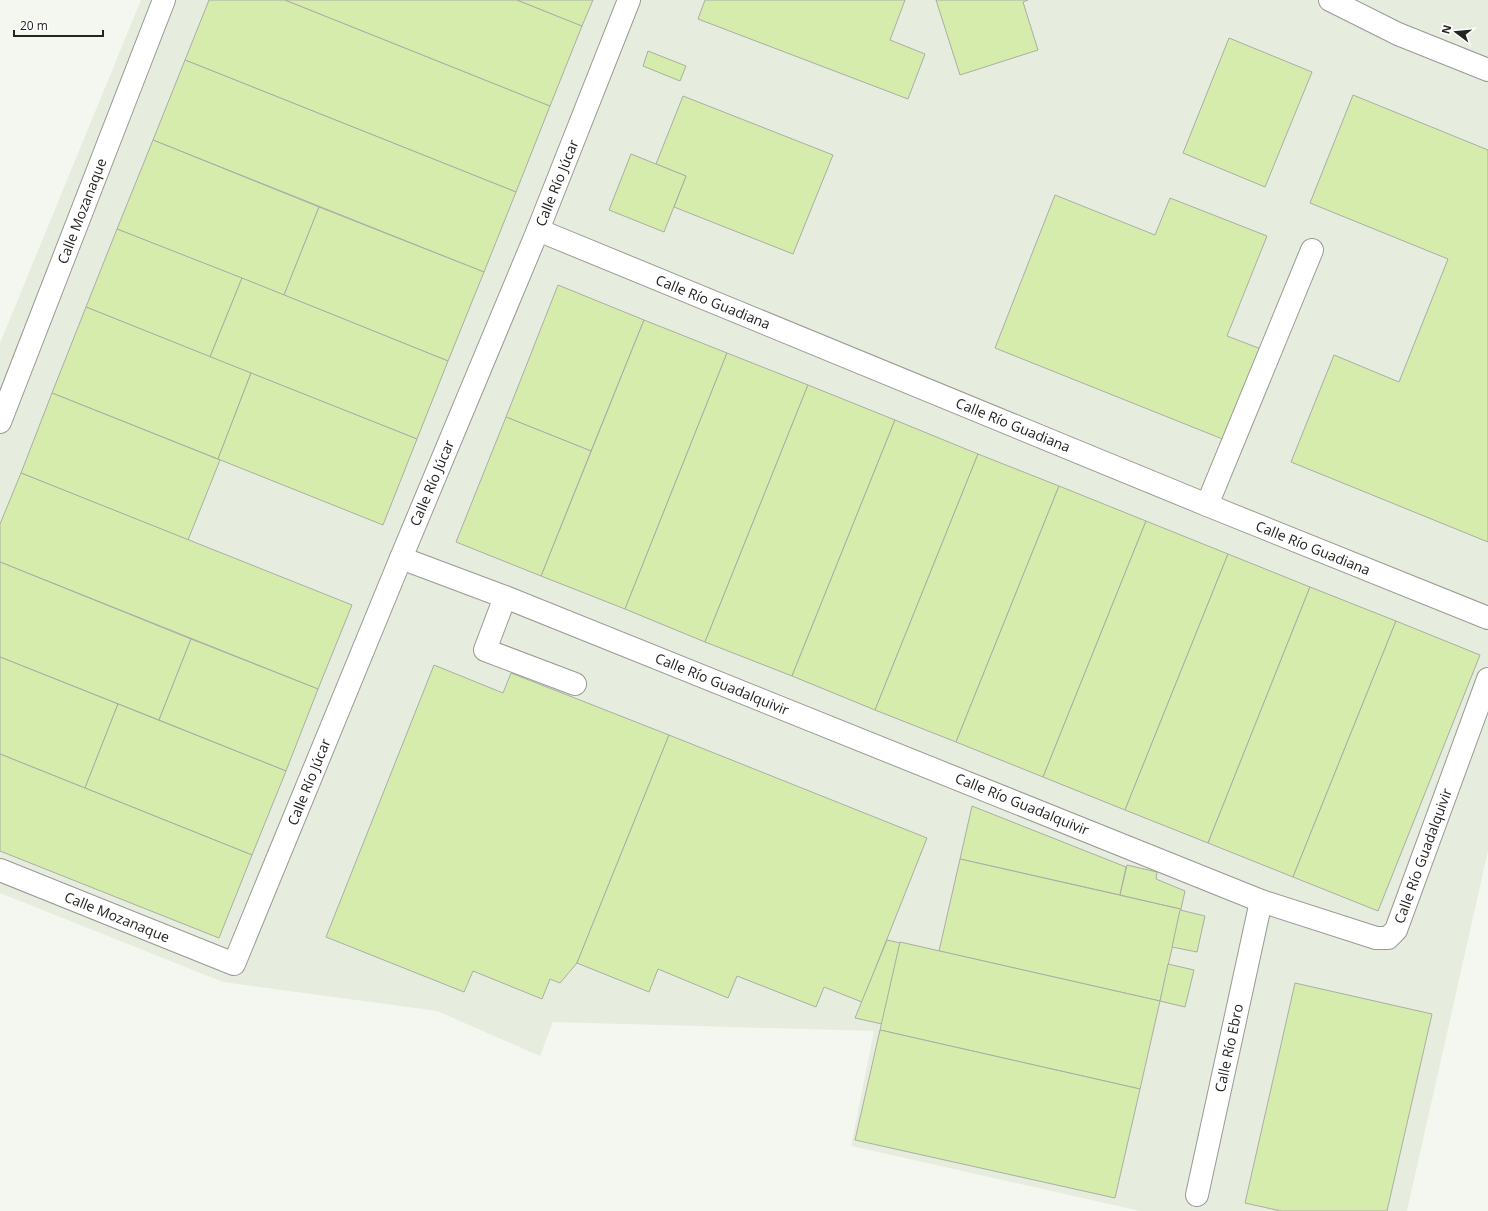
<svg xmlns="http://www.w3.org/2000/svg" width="1488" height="1211" viewBox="0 0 1488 1211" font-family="'Open Sans',sans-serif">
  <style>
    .built { fill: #e7edde }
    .building { fill: #d5ecad; stroke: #abada6 }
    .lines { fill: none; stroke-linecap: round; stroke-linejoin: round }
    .minor-casing { stroke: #989a94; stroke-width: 24 }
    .minor { stroke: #fff; stroke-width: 22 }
    .labels { text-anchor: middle; stroke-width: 3; stroke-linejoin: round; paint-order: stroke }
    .street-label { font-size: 14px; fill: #242522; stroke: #fff }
  </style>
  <rect width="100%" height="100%" fill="#f4f7f0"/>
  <polygon class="built" points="141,0 1488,0 1488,851 1407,1211 1140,1211 851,1146 874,1031 553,1022 540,1056 437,1011 223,982 0,893 0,343"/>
  <g class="building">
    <polygon points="209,0 285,0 550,106 516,192 185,60"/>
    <polygon points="285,0 517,0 582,26 550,106"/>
    <polygon points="517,0 593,0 582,26"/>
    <polygon points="705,0 905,0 890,40 925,54 908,99 698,19"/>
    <polygon points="936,0 1028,0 1023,2 1038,50 960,75"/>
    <polygon points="1229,38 1312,72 1265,187 1183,153"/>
    <polygon points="648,51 686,66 680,81 643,66"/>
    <polygon points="185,60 516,192 484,272 153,140"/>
    <polygon points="1353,95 1488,150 1488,542 1291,462 1334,355 1399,382 1448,259 1310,203"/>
    <polygon points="683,96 833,155 793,254 674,207 686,176 656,164"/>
    <polygon points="153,140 319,207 284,295 117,229"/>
    <polygon points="631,154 686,176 664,232 609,210"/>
    <polygon points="1055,195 1155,235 1170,198 1267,236 1227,336 1261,349 1225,440 995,348"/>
    <polygon points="319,207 484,272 448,361 284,295"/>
    <polygon points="117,229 242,278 210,357 86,307"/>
    <polygon points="242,278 448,361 417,439 210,357"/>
    <polygon points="558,285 644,320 591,451 506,417"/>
    <polygon points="86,307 251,373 218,459 52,393"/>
    <polygon points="644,320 727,353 625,609 541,576"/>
    <polygon points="727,353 808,385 705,642 625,609"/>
    <polygon points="251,373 417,439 383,525 218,459"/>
    <polygon points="808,385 895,420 792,676 705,642"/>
    <polygon points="52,393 220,460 188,540 21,473"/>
    <polygon points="506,417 591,451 541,576 456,542"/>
    <polygon points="895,420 978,454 875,710 792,676"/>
    <polygon points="978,454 1059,486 956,742 875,710"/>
    <polygon points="21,473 352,605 318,689 0,562 0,524"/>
    <polygon points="1059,486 1146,521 1043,777 956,742"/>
    <polygon points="1146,521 1228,554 1125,810 1043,777"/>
    <polygon points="1228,554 1310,587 1208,843 1125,810"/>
    <polygon points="0,562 191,639 159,720 0,657"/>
    <polygon points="1310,587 1396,621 1293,877 1208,843"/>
    <polygon points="1396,621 1480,655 1378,911 1293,877"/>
    <polygon points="191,639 318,689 286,771 159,720"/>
    <polygon points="0,657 118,704 85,788 0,754"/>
    <polygon points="434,665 503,693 511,673 669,735 577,963 560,983 550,979 542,999 473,971 464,992 326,937"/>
    <polygon points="118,704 286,771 252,855 85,788"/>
    <polygon points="669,735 927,838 862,1002 824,987 816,1007 737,976 728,998 658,969 649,992 577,963"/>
    <polygon points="0,754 252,855 219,938 0,851"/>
    <polygon points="972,806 1126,867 1120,895 960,859"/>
    <polygon points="960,859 1181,909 1160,1001 939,951"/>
    <polygon points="1127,865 1157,872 1156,879 1185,891 1181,909 1120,895"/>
    <polygon points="1180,910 1205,916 1197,952 1172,947"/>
    <polygon points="887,940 900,943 882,1024 855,1018"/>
    <polygon points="900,942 1160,1001 1140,1089 880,1030"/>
    <polygon points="1168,964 1194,970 1185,1007 1160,1001"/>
    <polygon points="1295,983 1432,1014 1387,1211 1281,1211 1245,1203"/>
    <polygon points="880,1030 1140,1089 1115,1198 855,1140"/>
  </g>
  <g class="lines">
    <g class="minor-casing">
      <g id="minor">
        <polyline points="1330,0 1398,34 1488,70"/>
        <polyline points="538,230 1207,505 1488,618"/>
        <polyline points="0,422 164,0"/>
        <polyline points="1207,505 1312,250"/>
        <polyline points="401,558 505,597 1261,901 1376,938 1388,938 1396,930 1488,679"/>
        <polyline points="505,597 485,650 575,684"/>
        <polyline points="0,870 234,964 401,558 538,230 629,0"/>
        <polyline points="1197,1195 1261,901"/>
      </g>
    </g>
    <use href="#minor" class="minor"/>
  </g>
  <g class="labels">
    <g class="street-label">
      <text transform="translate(557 183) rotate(-68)" y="5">Calle Río Júcar</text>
      <text transform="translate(82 211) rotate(-69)" y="5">Calle Mozanaque</text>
      <text transform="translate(713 302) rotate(22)" y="5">Calle Río Guadiana</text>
      <text transform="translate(1013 425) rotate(22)" y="5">Calle Río Guadiana</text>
      <text transform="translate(432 483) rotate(-67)" y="5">Calle Río Júcar</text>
      <text transform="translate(1313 548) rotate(22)" y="5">Calle Río Guadiana</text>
      <text transform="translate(722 684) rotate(22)" y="5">Calle Río Guadalquivir</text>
      <text transform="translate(309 782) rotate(-68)" y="5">Calle Río Júcar</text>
      <text transform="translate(1022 804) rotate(22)" y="5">Calle Río Guadalquivir</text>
      <text transform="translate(1423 856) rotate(-70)" y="5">Calle Río Guadalquivir</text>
      <text transform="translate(117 917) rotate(22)" y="5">Calle Mozanaque</text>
      <text transform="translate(1229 1048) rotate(-78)" y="5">Calle Río Ebro</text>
    </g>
  </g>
  <g transform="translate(1456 32) rotate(286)" stroke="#ffffff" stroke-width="3" paint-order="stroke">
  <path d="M0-3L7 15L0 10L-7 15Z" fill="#242522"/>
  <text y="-6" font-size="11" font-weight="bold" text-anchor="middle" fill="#242522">N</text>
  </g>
  <path d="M14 30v6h89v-6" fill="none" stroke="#242522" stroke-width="2"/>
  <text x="20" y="30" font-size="12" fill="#242522" stroke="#ffffff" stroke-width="3" paint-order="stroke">20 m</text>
</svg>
